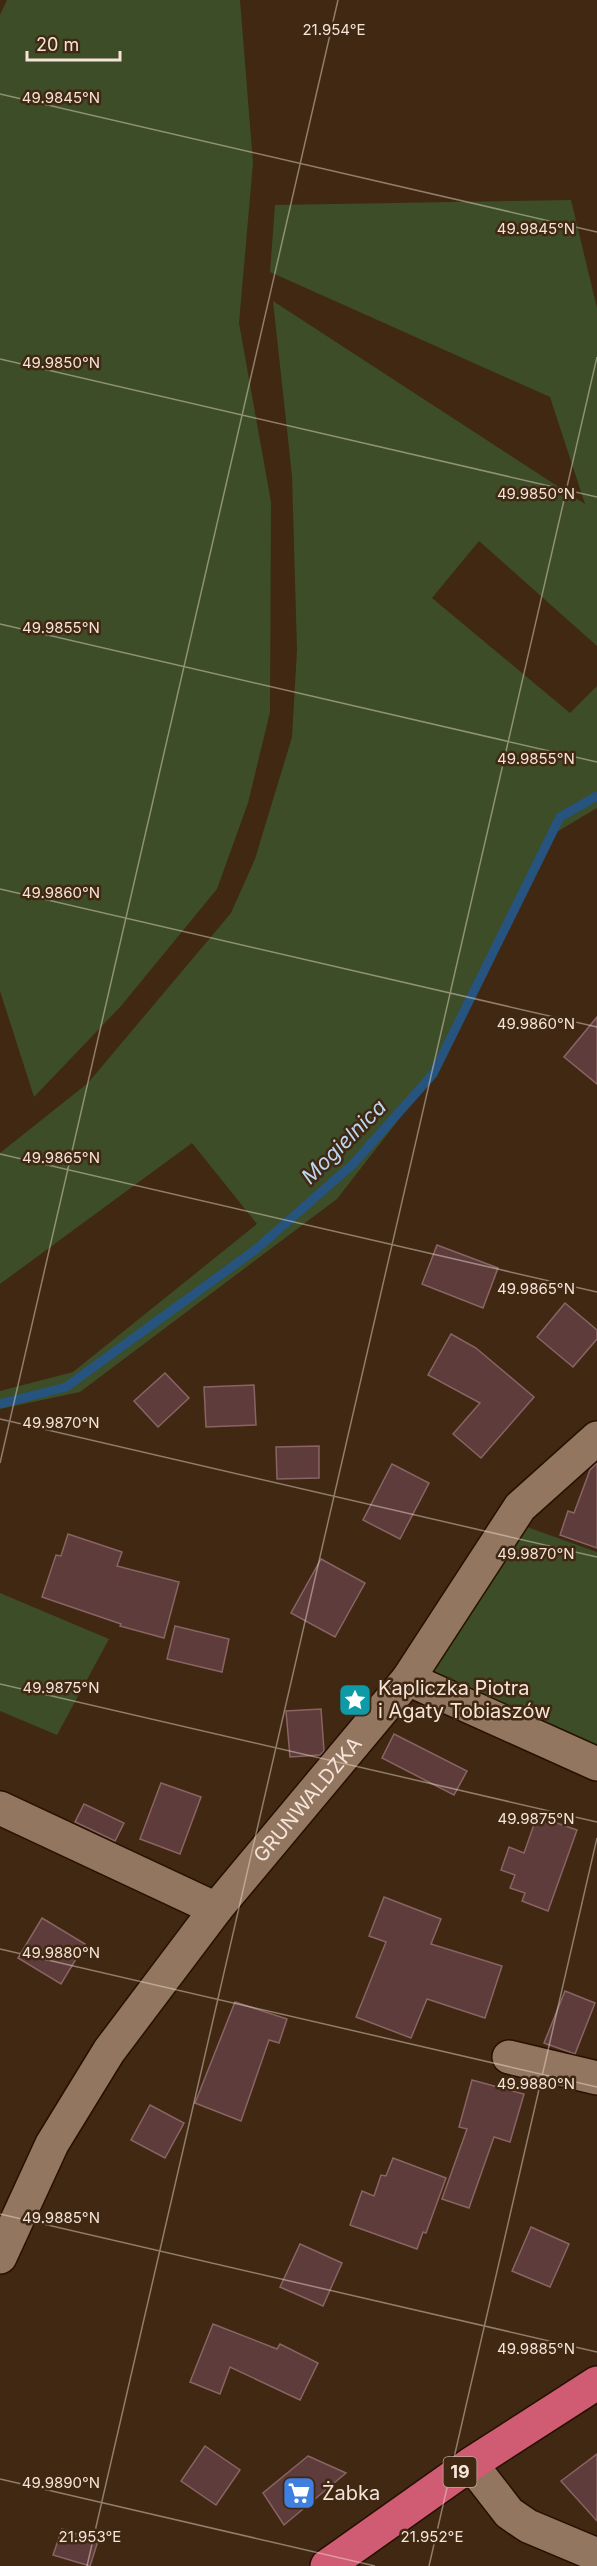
<svg xmlns="http://www.w3.org/2000/svg" width="597" height="2566" viewBox="0 0 597 2566" font-family="Inter,sans-serif">
  <style>
    .green { fill: #3d4d27 }
    .lines { fill: none; stroke-linecap: round; stroke-linejoin: round }
    .stream { stroke: #26547e; stroke-width: 9 }
    .building { fill: #5e3c3b; stroke: #896463; stroke-width: 1.5 }
    .minor-casing { stroke: #261000; stroke-width: 36 }
    .highway-casing { stroke: #261000; stroke-width: 36 }
    .minor { stroke: #927660; stroke-width: 33 }
    .highway { stroke: #cf5c73; stroke-width: 33 }
    .ticks { fill: none; stroke: #f5e4d8; stroke-width: 1.5; stroke-opacity: 0.45 }
    .labels { text-anchor: middle; stroke-width: 5; stroke-linejoin: round; paint-order: stroke }
    .shield { fill: #402813; stroke: #bfac9d; stroke-width: 1.5 }
    .shield-label { font-size: 18px; font-weight: bold; fill: #f5e4d8 }
    .poi-label { font-size: 20px; fill: #f5e4d8; stroke: #402813; text-anchor: start }
    .street-label { font-size: 20px; fill: #f5e4d8; stroke: #402813 }
    .water-label { font-size: 21px; font-style: italic; fill: #bdd7f2; stroke: #402813 }
    .ticks-label { font-size: 15px; text-anchor: middle; fill: #f5e4d8; stroke: #402813; stroke-width: 5; stroke-linejoin: round; paint-order: stroke }
  </style>
  <rect width="100%" height="100%" fill="#402813"/>
  <g class="green">
    <polygon points="7,0 240,0 253,163 239,323 271,502 270,712 248,803 217,889 121,1006 34,1097 0,991 0,15"/>
    <polygon points="571,200 597,308 597,646 479,541 432,598 570,713 597,686 597,808 555,833 441,1065 337,1199 80,1392 0,1409 0,1391 73,1372 257,1224 192,1143 0,1284 0,1153 88,1083 231,913 255,859 292,737 297,650 292,476 273,301 585,504 550,397 270,272 275,205"/>
    <polygon points="527,1527 597,1552 597,1754 426,1679"/>
    <polygon points="0,1593 109,1639 57,1735 0,1711"/>
  </g>
  <g class="lines">
    <polyline class="stream" points="0,1404 66,1387 255,1250 353,1164 433,1074 560,817 597,796"/>
  </g>
  <g class="building">
    <polygon points="597,1017 597,1084 564,1057"/>
    <polygon points="437,1245 498,1268 483,1308 422,1284"/>
    <polygon points="565,1303 597,1330 597,1339 573,1367 537,1337"/>
    <polygon points="451,1334 476,1348 534,1397 481,1458 453,1434 480,1403 428,1375"/>
    <polygon points="165,1373 189,1398 158,1427 134,1401"/>
    <polygon points="254,1385 256,1425 206,1427 204,1387"/>
    <polygon points="319,1446 319,1478 277,1479 276,1447"/>
    <polygon points="597,1463 597,1548 560,1535 568,1511 574,1513 590,1470"/>
    <polygon points="392,1464 429,1483 400,1539 363,1520"/>
    <polygon points="68,1534 122,1552 117,1566 179,1582 164,1638 120,1626 121,1624 42,1597 56,1555 61,1556"/>
    <polygon points="321,1559 365,1583 335,1637 291,1613"/>
    <polygon points="175,1626 229,1639 222,1672 167,1659"/>
    <polygon points="321,1709 324,1751 320,1755 290,1757 286,1711"/>
    <polygon points="394,1734 467,1771 454,1795 382,1758"/>
    <polygon points="161,1783 201,1797 180,1854 140,1839"/>
    <polygon points="84,1804 124,1823 115,1841 75,1822"/>
    <polygon points="537,1816 577,1830 548,1911 522,1901 525,1893 510,1888 515,1875 501,1870 509,1847 524,1853"/>
    <polygon points="384,1897 441,1919 431,1944 502,1966 485,2018 427,1999 411,2038 356,2017 386,1942 369,1936"/>
    <polygon points="42,1918 85,1944 61,1984 18,1958"/>
    <polygon points="565,1991 595,2003 575,2054 544,2043"/>
    <polygon points="235,2002 287,2019 279,2043 269,2040 241,2121 195,2103"/>
    <polygon points="472,2080 524,2094 510,2142 494,2137 469,2208 442,2199 467,2129 459,2127"/>
    <polygon points="150,2105 184,2123 165,2158 131,2140"/>
    <polygon points="393,2158 446,2178 426,2233 423,2232 417,2249 350,2225 362,2191 374,2196 381,2175 386,2176"/>
    <polygon points="531,2227 569,2244 550,2287 512,2271"/>
    <polygon points="300,2244 342,2263 323,2306 280,2287"/>
    <polygon points="213,2324 277,2349 280,2344 318,2363 300,2400 230,2367 220,2394 190,2382"/>
    <polygon points="205,2446 240,2470 216,2505 181,2481"/>
    <polygon points="597,2454 597,2521 561,2481"/>
    <polygon points="308,2456 346,2473 284,2525 263,2493"/>
    <polygon points="62,2529 98,2541 90,2566 53,2555"/>
  </g>
  <g class="lines">
    <g class="minor-casing">
      <g id="minor">
        <polyline points="408,1679 597,1764"/>
        <polyline points="0,1808 216,1909"/>
        <polyline points="509,2057 597,2078"/>
        <path id="s1" d="M 0,2257 L 52,2144 L 109,2051 L 216,1909 L 408,1679 L 520,1507 L 597,1438"/>
        <polyline points="471,2464 509,2513 528,2526 597,2555"/>
      </g>
    </g>
    <g class="highway-casing">
      <polyline id="highway" points="327,2566 471,2464 597,2383"/>
    </g>
    <use href="#minor" class="minor"/>
    <use href="#highway" class="highway"/>
  </g>
  <path class="ticks" d="M 0,94 L 597,232M 0,359 L 597,497M 0,624 L 597,762M 0,889 L 597,1027M 0,1154 L 597,1292M 0,1419 L 597,1557M 0,1463 L 338,0M 0,1684 L 597,1822M 0,1949 L 597,2087M 0,2214 L 597,2352M 0,2479 L 375,2566M 87,2566 L 597,357M 429,2566 L 597,1838"/>
  <defs>
    <g id="sight-square" transform="scale(1.725)"><rect x="-9" y="-9" width="18" height="18" rx="4" fill="#0f9aa8" stroke="#402813"/><path d="M0-6L1.8-2.2L6-1.7L2.9 1.2L3.7 5.4L0 3.3L-3.7 5.4L-2.9 1.2L-6-1.7L-1.8-2.2Z" fill="#fff"/></g>
    <g id="supermarket-square" transform="scale(1.725)"><rect x="-9" y="-9" width="18" height="18" rx="4" fill="#3f7fe0" stroke="#402813"/><path d="M-6-5.5h2.5l.6 2H6L4.5 2H-2.5L-4.4-4H-6ZM-1.5 3.2a1.3 1.3 0 1 0 .1 0ZM3 3.2a1.3 1.3 0 1 0 .1 0Z" fill="#fff"/></g>
  </defs>
  <g fill-rule="evenodd">
    <use href="#sight-square" x="355" y="1700"/>
    <use href="#supermarket-square" x="299" y="2493"/>
  </g>
  <g class="labels">
    <rect class="shield" x="443.5" y="2457" width="33" height="30" rx="4.5"/>
    <g class="shield-label">
      <text x="460" y="2478">19</text>
    </g>
    <g class="poi-label">
      <text x="378" y="1695">Kapliczka Piotra<tspan x="378" dy="23">i Agaty Tobiaszów</tspan></text>
      <text x="322" y="2500">Żabka</text>
    </g>
    <g class="street-label">
      <text dy="7" stroke="none"><textPath href="#s1" startOffset="554">GRUNWALDZKA</textPath></text>
    </g>
    <g class="water-label">
      <text transform="translate(344 1142) rotate(-45)" y="7">Mogielnica</text>
    </g>
  </g>
  <g class="ticks-label">
    <text x="334" y="35">21.954°E</text>
    <text x="61" y="103">49.9845°N</text>
    <text x="536" y="234">49.9845°N</text>
    <text x="61" y="368">49.9850°N</text>
    <text x="536" y="499">49.9850°N</text>
    <text x="61" y="633">49.9855°N</text>
    <text x="536" y="764">49.9855°N</text>
    <text x="61" y="898">49.9860°N</text>
    <text x="536" y="1029">49.9860°N</text>
    <text x="61" y="1163">49.9865°N</text>
    <text x="536" y="1294">49.9865°N</text>
    <text x="61" y="1428">49.9870°N</text>
    <text x="536" y="1559">49.9870°N</text>
    <text x="61" y="1693">49.9875°N</text>
    <text x="536" y="1824">49.9875°N</text>
    <text x="61" y="1958">49.9880°N</text>
    <text x="536" y="2089">49.9880°N</text>
    <text x="61" y="2223">49.9885°N</text>
    <text x="536" y="2354">49.9885°N</text>
    <text x="61" y="2488">49.9890°N</text>
    <text x="90" y="2542">21.953°E</text>
    <text x="432" y="2542">21.952°E</text>
  </g>
  <path d="M27 51v9h93v-9" fill="none" stroke="#f5e4d8" stroke-width="3"/>
  <text x="36" y="51" font-size="18" fill="#f5e4d8" stroke="#402813" stroke-width="4.5" paint-order="stroke">20 m</text>
</svg>
